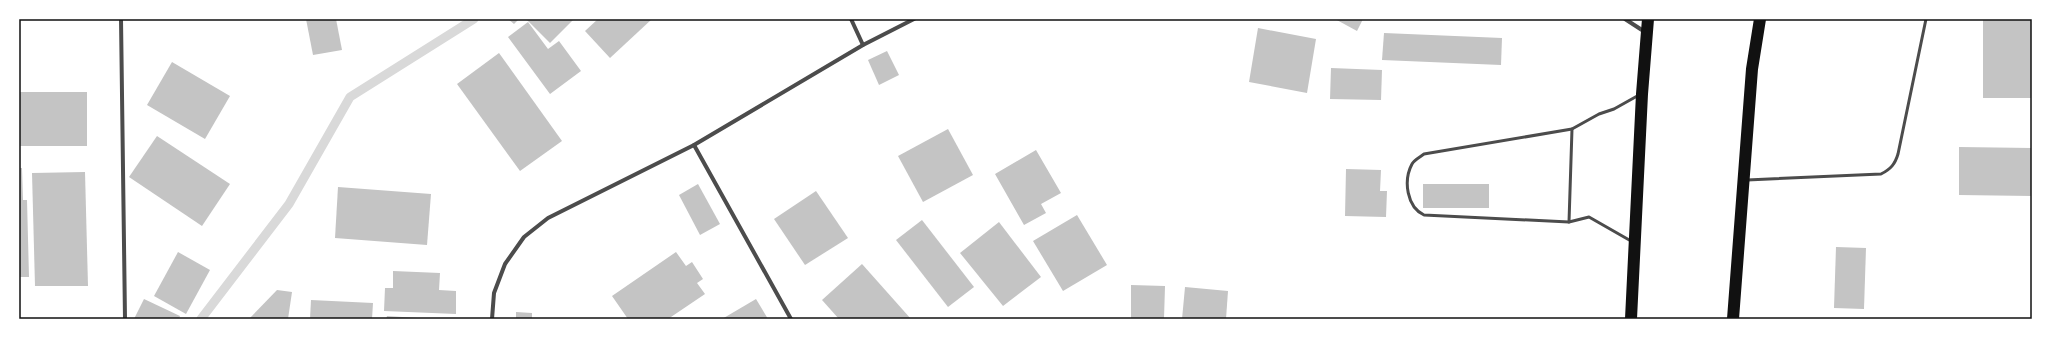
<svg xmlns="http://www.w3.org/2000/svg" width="2051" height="338" viewBox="0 0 2051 338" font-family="'Alegreya Sans',sans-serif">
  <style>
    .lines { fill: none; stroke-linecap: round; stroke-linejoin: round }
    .stream { stroke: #d9d9d9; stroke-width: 9 }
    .building { fill: #c4c4c4 }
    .service { stroke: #4c4c4c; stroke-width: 3 }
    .minor { stroke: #4c4c4c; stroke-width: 4 }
    .motorway { stroke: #111; stroke-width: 12 }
    .neatline { fill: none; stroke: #111; stroke-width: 1.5 }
  </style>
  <rect width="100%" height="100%" fill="#fff"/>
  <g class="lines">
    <polyline class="stream" points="201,319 289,204 350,97 474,19"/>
  </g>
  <g class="building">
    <polygon points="306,19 336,19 342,50 313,55"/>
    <polygon points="508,19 519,19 514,24"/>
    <polygon points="526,19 574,19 550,43"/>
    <polygon points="598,19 652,19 610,58 585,31"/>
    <polygon points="1335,19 1363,19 1357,31"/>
    <rect x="1983" y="19" width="49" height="79"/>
    <polygon points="528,22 548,49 559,41 581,71 550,94 508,37"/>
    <polygon points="1258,28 1316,39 1307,93 1249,82"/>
    <polygon points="1384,33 1502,38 1501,65 1382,60"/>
    <polygon points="887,51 899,75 879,85 868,60"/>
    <polygon points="499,53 562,141 520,171 457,84"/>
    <polygon points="172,62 230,96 205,139 147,105"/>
    <polygon points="1331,68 1382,70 1381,100 1330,99"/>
    <rect x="19" y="92" width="68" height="54"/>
    <polygon points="948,129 973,175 923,202 898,156"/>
    <polygon points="157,136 230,184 202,226 129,177"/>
    <polygon points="1959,147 2032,148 2032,196 1959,195"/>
    <polygon points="1036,150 1061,193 1041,204 1046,213 1024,225 995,174"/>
    <polygon points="19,168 22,168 23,200 27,200 29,277 19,277"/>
    <polygon points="1346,169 1381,170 1380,191 1387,191 1386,217 1345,216"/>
    <polygon points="85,172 88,286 35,286 32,173"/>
    <polygon points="698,184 720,224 700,235 679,195"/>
    <rect x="1423" y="184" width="66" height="24"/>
    <polygon points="338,187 431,194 427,245 335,238"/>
    <polygon points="816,191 848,238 805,265 774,219"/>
    <polygon points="1077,215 1107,265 1063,291 1033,241"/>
    <polygon points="922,220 974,287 948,307 896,240"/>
    <polygon points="999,222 1041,277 1003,306 960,253"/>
    <polygon points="1836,247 1866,248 1864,309 1834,308"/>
    <polygon points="178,252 210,270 186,314 154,296"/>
    <polygon points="676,252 686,266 692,262 703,279 697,283 705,294 668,319 628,319 612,296"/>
    <polygon points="862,264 911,319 839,319 822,300"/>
    <polygon points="393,271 440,273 439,290 456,291 456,314 384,311 385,288 393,288"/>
    <polygon points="1131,285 1165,286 1164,319 1131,319"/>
    <polygon points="1185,287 1228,291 1226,319 1182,319"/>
    <polygon points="277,290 292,292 288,319 249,319"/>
    <polygon points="144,299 180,316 179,319 134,319"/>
    <polygon points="756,299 768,319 722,319"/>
    <polygon points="311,300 373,303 372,319 310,319"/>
    <polygon points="516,312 532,313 532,319 516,319"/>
    <polygon points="387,316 418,318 418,319 386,319"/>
  </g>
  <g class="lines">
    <g class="service">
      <path d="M 1747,180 L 1881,174 C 1891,169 1895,164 1898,154 L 1926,19"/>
      <polyline points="1569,222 1572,129"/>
      <path d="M 1631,241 L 1589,217 L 1569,222 L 1424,215 C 1407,207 1403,181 1412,164 C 1414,160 1420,157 1424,154 L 1572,129 L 1599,114 L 1614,109 L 1639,95"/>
    </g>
    <g class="minor">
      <polyline points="121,19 125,319"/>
      <polyline points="851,19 863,45"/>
      <polyline points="1625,19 1645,32"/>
      <polyline points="694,145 791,319"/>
      <polyline points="492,319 494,293 505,264 524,237 548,218 694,145 863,45 914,19"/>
    </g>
    <g class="motorway">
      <polyline points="1631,319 1642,94 1648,19"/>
      <polyline points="1733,319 1752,69 1760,19"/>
    </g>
  </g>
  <rect width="2051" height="338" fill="none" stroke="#ffffff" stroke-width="40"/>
  <rect x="20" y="20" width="2011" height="298" class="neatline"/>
</svg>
